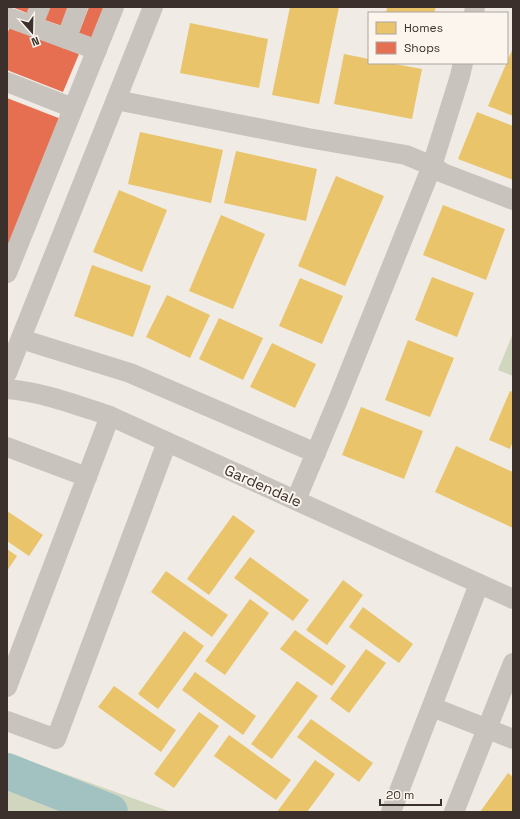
<svg xmlns="http://www.w3.org/2000/svg" width="520" height="819" viewBox="0 0 520 819" font-family="'Space Grotesk',sans-serif">
  <style>
    .green { fill: #d1d6bf }
    .homes { fill: #e9c46a }
    .shops { fill: #e76f51 }
    .lines { fill: none; stroke-linecap: round; stroke-linejoin: round }
    .river { stroke: #a1c2c1; stroke-width: 36 }
    .minor { stroke: #c9c3be; stroke-width: 20 }
    .labels { text-anchor: middle; stroke-width: 4; stroke-linejoin: round; paint-order: stroke }
    .street-label { font-size: 15px; fill: #3b302b; stroke: #fbf5ee }
  </style>
  <rect width="100%" height="100%" fill="#f0ebe5"/>
  <g class="green">
    <polygon points="513,333 513,376 498,370"/>
    <polygon points="7,753 171,812 7,812"/>
  </g>
  <g class="homes">
    <polygon points="290,7 339,7 319,104 272,95"/>
    <polygon points="387,7 436,7 434,13 386,13"/>
    <polygon points="190,23 268,39 259,88 180,73"/>
    <polygon points="513,48 513,116 488,106"/>
    <polygon points="344,54 369,59 369,63 389,63 422,69 412,119 334,104"/>
    <polygon points="477,112 513,126 513,180 458,159"/>
    <polygon points="140,132 223,150 211,203 128,184"/>
    <polygon points="236,151 317,169 306,221 224,203"/>
    <polygon points="336,176 384,196 345,286 298,266"/>
    <polygon points="119,190 167,210 142,272 93,252"/>
    <polygon points="443,205 505,229 486,280 423,255"/>
    <polygon points="221,215 265,234 233,309 189,291"/>
    <polygon points="92,265 151,286 133,337 74,316"/>
    <polygon points="432,277 474,293 457,337 415,320"/>
    <polygon points="300,278 343,296 322,344 279,326"/>
    <polygon points="167,295 210,315 190,358 146,337"/>
    <polygon points="219,318 263,338 243,380 199,359"/>
    <polygon points="408,340 454,358 430,417 385,400"/>
    <polygon points="272,343 316,364 295,408 250,387"/>
    <polygon points="510,391 513,392 513,441 510,449 489,440"/>
    <polygon points="361,407 423,431 404,479 342,455"/>
    <polygon points="456,446 513,472 513,528 435,492"/>
    <polygon points="7,511 43,535 29,556 7,541"/>
    <polygon points="233,515 255,531 209,595 187,579"/>
    <polygon points="7,549 17,556 7,571"/>
    <polygon points="250,557 309,600 293,621 234,578"/>
    <polygon points="166,571 228,615 212,637 151,592"/>
    <polygon points="343,580 363,595 327,645 306,630"/>
    <polygon points="250,599 269,613 225,675 205,661"/>
    <polygon points="363,607 413,644 399,663 349,627"/>
    <polygon points="295,630 346,666 332,686 280,649"/>
    <polygon points="184,631 204,646 158,709 138,694"/>
    <polygon points="366,649 386,663 349,713 330,699"/>
    <polygon points="195,672 256,716 243,735 182,690"/>
    <polygon points="297,681 318,696 272,759 251,744"/>
    <polygon points="114,686 176,730 161,752 98,707"/>
    <polygon points="199,712 219,726 174,788 154,774"/>
    <polygon points="311,719 373,763 359,782 297,737"/>
    <polygon points="229,735 291,780 276,800 214,756"/>
    <polygon points="315,760 335,774 307,812 277,812"/>
    <polygon points="508,773 513,777 513,810 512,812 480,812"/>
  </g>
  <g class="shops">
    <polygon points="12,7 30,7 27,13"/>
    <polygon points="50,7 69,7 62,26 45,20"/>
    <polygon points="89,7 109,7 96,39 79,33"/>
    <polygon points="10,27 79,54 63,92 7,70 7,34"/>
    <polygon points="7,98 61,119 7,255"/>
  </g>
  <g class="lines">
    <polyline class="river" points="7,771 110,812"/>
    <g class="minor">
      <polyline points="474,13 475,7"/>
      <polyline points="7,17 97,50"/>
      <polyline points="32,26 40,7"/>
      <polyline points="66,39 78,7"/>
      <polyline points="7,82 73,108"/>
      <polyline points="116,100 308,138 406,155 432,166 443,173 513,200"/>
      <polyline points="7,273 114,7"/>
      <polyline points="21,339 130,373 316,453"/>
      <polyline points="7,373 153,7"/>
      <path d="M 7,389 C 43,392 76,405 110,416 L 513,599"/>
      <polyline points="7,447 87,477"/>
      <polyline points="296,500 338,400 432,166 460,76 463,63"/>
      <polyline points="7,687 110,416"/>
      <polyline points="432,707 513,739"/>
      <polyline points="7,721 56,739 167,442"/>
      <polyline points="391,812 479,584"/>
      <polyline points="454,812 513,663"/>
    </g>
  </g>
  <g class="labels">
    <g class="street-label">
      <text transform="translate(263 486) rotate(24)" y="5">Gardendale</text>
    </g>
  </g>
  <rect width="520" height="819" fill="none" stroke="#3b302b" stroke-width="16"/>
  <rect x="368" y="12" width="140" height="52" fill="#fbf5ee" stroke="#aea6a0"/>
  <rect x="376" y="22" width="20" height="12" fill="#e9c46a" stroke="#aea6a0"/>
  <text x="404" y="32" font-size="12" fill="#3b302b">Homes</text>
  <rect x="376" y="42" width="20" height="12" fill="#e76f51" stroke="#aea6a0"/>
  <text x="404" y="52" font-size="12" fill="#3b302b">Shops</text>
  <g transform="translate(32 32) rotate(160)" stroke="#fbf5ee" stroke-width="3" paint-order="stroke">
  <path d="M0-3L7 15L0 10L-7 15Z" fill="#3b302b"/>
  <text y="-6" font-size="11" font-weight="bold" text-anchor="middle" fill="#3b302b">N</text>
  </g>
  <path d="M380 799v6h61v-6" fill="none" stroke="#3b302b" stroke-width="2"/>
  <text x="386" y="799" font-size="12" fill="#3b302b" stroke="#fbf5ee" stroke-width="3" paint-order="stroke">20 m</text>
</svg>
